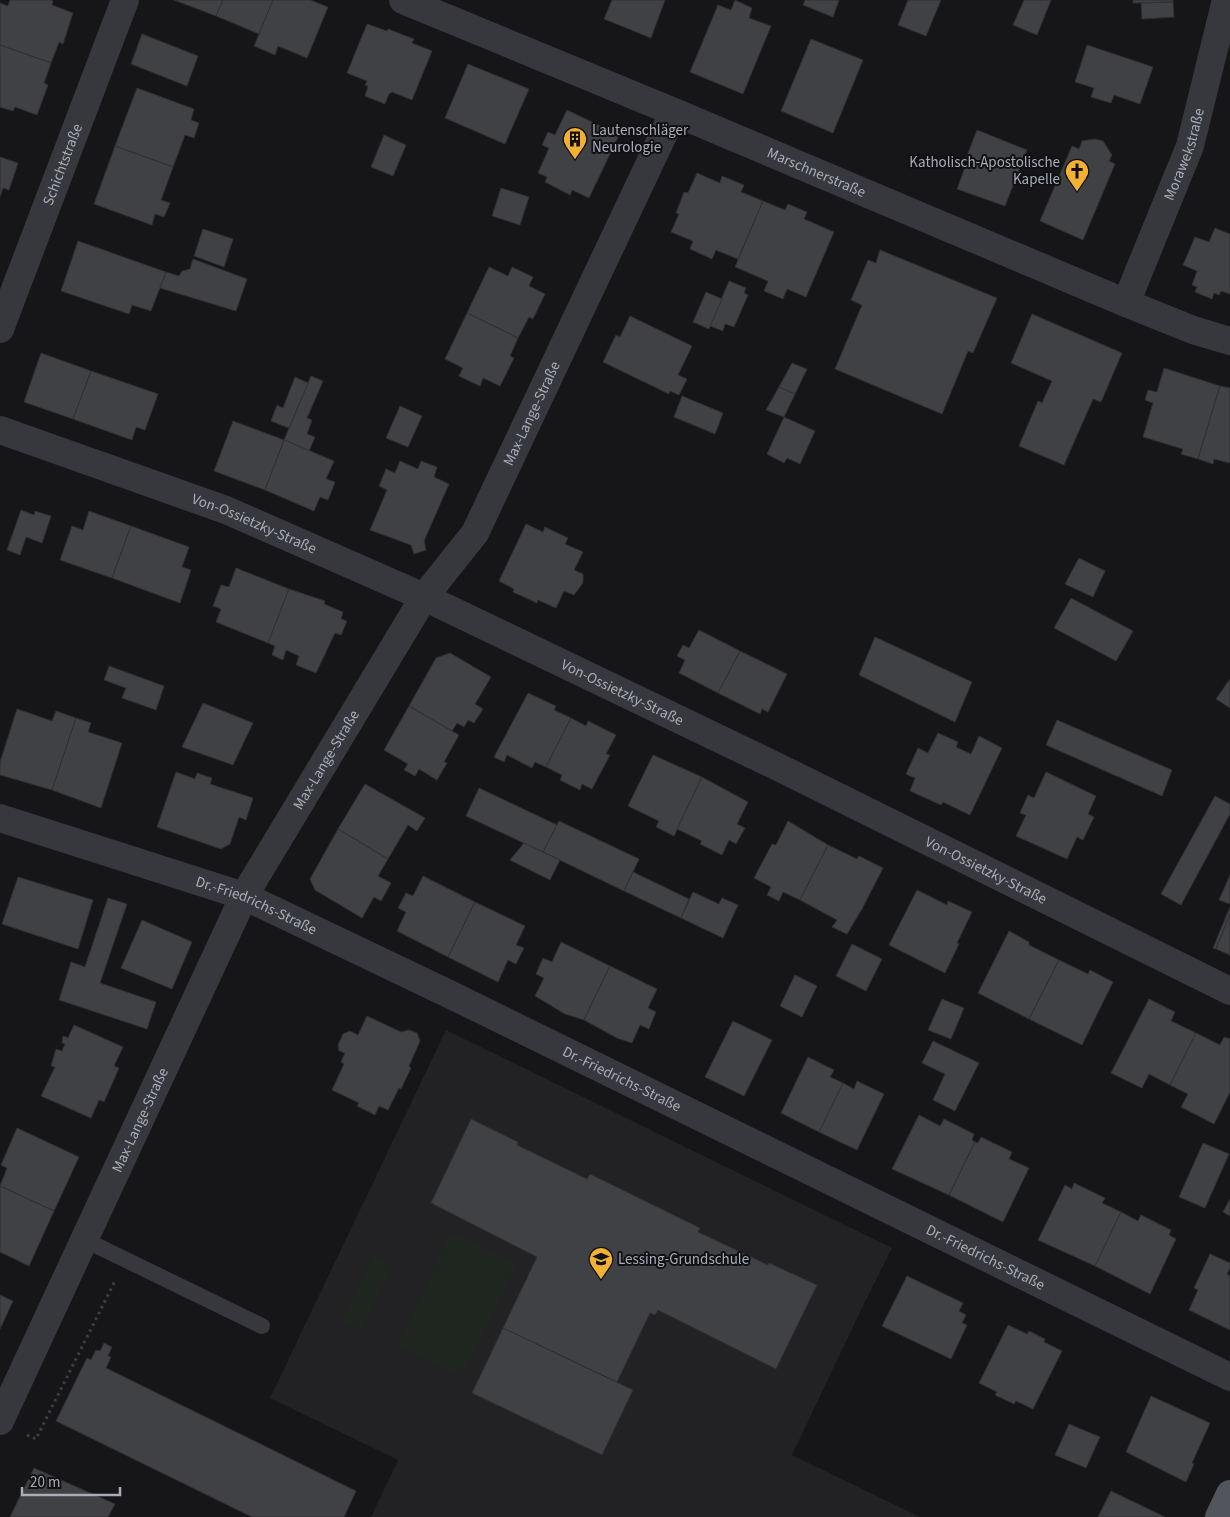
<svg xmlns="http://www.w3.org/2000/svg" width="1230" height="1517" viewBox="0 0 1230 1517" font-family="'Source Sans 3',sans-serif">
  <style>
    .built { fill: #222225 }
    .green { fill: #1e261f }
    .building { fill: #404145; stroke: #303034 }
    .lines { fill: none; stroke-linecap: round; stroke-linejoin: round }
    .path { stroke: #3d3f44; stroke-width: 3; stroke-dasharray: 2.5 4; stroke-linecap: butt }
    .service { stroke: #37383d; stroke-width: 16 }
    .minor { stroke: #37383d; stroke-width: 28 }
    .primary { stroke: #53555c; stroke-width: 28 }
    .labels { text-anchor: middle; stroke-width: 4; stroke-linejoin: round; paint-order: stroke }
    .poi-label { font-size: 15px; fill: #a8adb8; stroke: #111113; text-anchor: start }
    .street-label { font-size: 15px; fill: #a8adb8; stroke: #111113 }
  </style>
  <rect width="100%" height="100%" fill="#161618"/>
  <polygon class="built" points="446,1030 892,1248 860,1312 792,1455 920,1517 371,1517 398,1460 270,1398"/>
  <g class="green">
    <polygon points="450,1232 517,1264 463,1377 396,1346"/>
    <polygon points="372,1256 392,1266 362,1330 341,1320"/>
  </g>
  <g class="building">
    <polygon points="10,0 50,0 53,1 52,5 73,13 63,44 59,42 51,63 0,45 0,3 8,6"/>
    <polygon points="174,0 223,0 216,16"/>
    <polygon points="223,0 273,0 259,34 216,16"/>
    <polygon points="273,0 310,0 328,7 307,58 278,46 275,55 254,46"/>
    <polygon points="612,0 665,0 651,38 604,19"/>
    <polygon points="735,0 752,8 749,18 771,26 743,94 690,72 718,5 731,10"/>
    <polygon points="805,0 839,0 833,17 803,5"/>
    <polygon points="908,0 941,0 926,36 898,25"/>
    <polygon points="1024,0 1051,0 1037,35 1013,25"/>
    <polygon points="1133,0 1173,0 1173,2 1133,3"/>
    <polygon points="1173,2 1174,17 1142,19 1141,3"/>
    <polygon points="367,24 387,31 388,29 414,39 412,43 432,51 412,100 392,92 389,94 385,104 365,96 368,86 365,85 367,81 347,73"/>
    <polygon points="142,34 198,56 187,86 131,64"/>
    <polygon points="811,39 863,60 833,133 781,111"/>
    <polygon points="0,45 51,63 44,83 48,85 37,115 15,107 13,111 0,107"/>
    <polygon points="1087,45 1153,67 1140,104 1114,95 1111,103 1091,97 1094,88 1075,82"/>
    <polygon points="468,64 529,89 505,144 445,118"/>
    <polygon points="137,88 194,109 191,120 199,123 194,138 185,135 173,167 115,146"/>
    <polygon points="567,110 619,135 589,198 572,190 570,195 545,182 547,177 538,173 549,148 542,145 548,132 555,135"/>
    <polygon points="977,130 1027,150 1005,206 957,189 967,162 965,161"/>
    <polygon points="384,135 406,145 393,176 371,167"/>
    <polygon points="1095,139 1103,141 1112,155 1109,161 1115,164 1083,240 1040,221 1072,146 1079,149 1082,141"/>
    <polygon points="115,146 173,167 161,200 170,203 164,217 155,214 152,225 94,204"/>
    <polygon points="0,157 18,163 9,190 3,188 0,197"/>
    <polygon points="697,173 720,183 722,176 744,185 741,192 763,201 738,259 716,250 712,259 690,249 693,241 671,232 679,214 676,213 684,192 688,193"/>
    <polygon points="501,188 529,197 520,225 492,216"/>
    <polygon points="763,201 785,210 788,204 807,212 804,219 834,232 806,297 787,289 783,299 764,291 768,281 735,267"/>
    <polygon points="1215,228 1230,234 1230,294 1221,291 1219,295 1214,293 1212,299 1195,292 1197,287 1192,285 1197,271 1183,265 1195,237 1209,242"/>
    <polygon points="203,229 233,239 224,267 194,256"/>
    <polygon points="78,241 166,272 151,311 132,305 129,314 61,291"/>
    <polygon points="880,250 997,298 973,353 968,351 942,414 835,369 862,305 851,300 868,260 876,263"/>
    <polygon points="193,259 247,279 236,311 160,288 166,272 179,276 182,271 190,269"/>
    <polygon points="489,267 508,276 512,267 533,277 529,286 545,294 533,319 529,317 518,338 467,313"/>
    <polygon points="729,281 746,288 744,293 748,295 734,327 725,324 723,331 710,326"/>
    <polygon points="706,292 722,299 709,329 693,322"/>
    <polygon points="467,313 518,338 510,356 514,358 500,386 483,378 480,386 459,376 463,368 445,359"/>
    <polygon points="1032,314 1122,353 1101,402 1093,399 1064,465 1019,446 1038,401 1042,403 1052,381 1011,363"/>
    <polygon points="630,316 692,346 678,375 687,379 679,395 670,391 669,394 603,362 616,335 620,337"/>
    <polygon points="41,353 91,371 73,419 24,402"/>
    <polygon points="792,363 807,369 795,394 779,387"/>
    <polygon points="1164,368 1220,386 1198,459 1181,454 1183,449 1143,437 1153,403 1145,400 1148,390 1157,392"/>
    <polygon points="91,371 158,394 145,430 136,427 132,440 73,419"/>
    <polygon points="311,376 323,381 307,418 312,420 307,434 315,437 309,451 284,440"/>
    <polygon points="295,377 308,383 289,428 271,421 277,405 283,408"/>
    <polygon points="1220,386 1230,388 1230,463 1214,459 1213,464 1198,459"/>
    <polygon points="779,387 795,394 784,417 766,410"/>
    <polygon points="682,396 723,413 715,434 674,417"/>
    <polygon points="400,406 422,416 408,447 386,438"/>
    <polygon points="784,417 815,431 800,464 787,458 784,463 767,454"/>
    <polygon points="233,421 284,440 265,490 214,471"/>
    <polygon points="284,440 334,461 326,479 335,482 328,500 320,497 314,511 265,490"/>
    <polygon points="400,461 418,469 421,461 437,467 434,477 449,484 424,541 426,550 414,554 411,545 370,530 387,490 379,486 386,469 395,473"/>
    <polygon points="21,510 34,515 35,511 51,516 42,543 26,537 20,555 7,550"/>
    <polygon points="89,511 131,526 112,578 60,560 72,526 83,530"/>
    <polygon points="526,524 543,532 545,527 568,538 565,544 583,552 574,570 583,574 583,583 574,595 564,591 556,608 538,600 537,603 513,592 514,589 499,581"/>
    <polygon points="131,526 189,547 182,567 191,570 180,603 112,578"/>
    <polygon points="1079,558 1105,571 1093,597 1065,584"/>
    <polygon points="236,568 289,589 268,643 216,622 221,609 213,606 221,585 229,587"/>
    <polygon points="289,589 325,601 324,604 343,612 341,619 347,621 341,635 335,633 316,673 296,665 299,656 286,650 283,660 272,655 275,646 268,643"/>
    <polygon points="1071,598 1133,631 1116,661 1054,628"/>
    <polygon points="699,630 740,651 718,693 679,673 685,660 677,656 683,645 689,648"/>
    <polygon points="875,637 972,682 955,722 859,675"/>
    <polygon points="740,651 787,674 768,712 762,709 760,714 718,693"/>
    <polygon points="450,653 491,677 475,704 483,709 474,723 468,720 464,727 457,723 452,731 409,706 436,658"/>
    <polygon points="109,666 164,686 156,710 122,698 126,688 104,680"/>
    <polygon points="1230,679 1230,708 1216,699"/>
    <polygon points="528,693 556,706 554,710 571,718 546,767 535,762 532,768 507,755 504,762 494,757"/>
    <polygon points="203,703 253,723 233,765 182,747"/>
    <polygon points="409,706 459,735 444,762 447,763 437,780 419,769 415,776 404,770 408,764 384,750"/>
    <polygon points="17,709 52,721 56,711 76,718 52,790 0,775 0,762"/>
    <polygon points="76,718 91,723 88,732 122,743 101,808 52,790"/>
    <polygon points="571,718 586,726 588,721 616,735 606,754 610,755 592,789 582,784 580,790 560,780 562,775 546,767"/>
    <polygon points="1057,720 1172,770 1162,796 1046,745"/>
    <polygon points="938,733 958,742 956,747 971,754 979,736 1002,748 970,815 943,802 941,805 910,791 915,778 906,774 918,748 928,753"/>
    <polygon points="653,755 702,777 674,836 656,827 659,821 628,806"/>
    <polygon points="176,772 195,779 197,773 212,778 210,784 253,798 246,820 239,817 230,844 221,849 157,827"/>
    <polygon points="1046,772 1096,796 1088,814 1094,817 1083,840 1077,837 1067,859 1016,836 1026,815 1020,813 1028,795 1034,798"/>
    <polygon points="702,777 748,802 737,824 745,828 736,844 729,840 722,855 700,844 702,841 677,829"/>
    <polygon points="365,784 425,818 417,831 408,825 388,859 338,829"/>
    <polygon points="479,788 557,825 543,852 466,816"/>
    <polygon points="1215,796 1230,804 1230,814 1181,905 1161,894"/>
    <polygon points="559,821 639,859 624,891 543,852"/>
    <polygon points="788,821 828,845 800,900 783,892 779,901 767,895 771,887 754,878 772,844 776,845"/>
    <polygon points="338,829 388,859 378,876 391,883 381,901 374,897 362,918 315,890 310,879"/>
    <polygon points="524,843 560,860 550,880 510,860"/>
    <polygon points="828,845 857,859 859,856 883,868 862,909 847,934 832,927 837,920 800,900"/>
    <polygon points="633,872 689,899 681,918 624,891"/>
    <polygon points="1230,875 1230,904 1219,900"/>
    <polygon points="423,876 475,902 448,957 397,931 406,912 398,908 406,893 413,896"/>
    <polygon points="18,877 93,900 78,949 2,924"/>
    <polygon points="917,890 947,905 948,901 972,912 957,943 959,944 945,973 889,945"/>
    <polygon points="693,892 719,904 722,898 738,905 723,938 681,918"/>
    <polygon points="108,898 127,904 100,983 156,1002 147,1029 59,1000 71,962 85,967"/>
    <polygon points="475,902 525,926 516,945 524,948 516,964 508,960 498,982 448,957"/>
    <polygon points="1230,907 1230,914 1216,949 1213,948"/>
    <polygon points="1230,914 1230,955 1216,949"/>
    <polygon points="142,920 192,942 172,989 121,968"/>
    <polygon points="1009,931 1029,942 1029,945 1059,960 1029,1019 978,993"/>
    <polygon points="561,942 610,966 584,1020 565,1014 535,996 544,978 536,974 543,958 552,962"/>
    <polygon points="852,944 882,959 866,991 836,976"/>
    <polygon points="1059,960 1088,974 1090,970 1113,982 1082,1045 1029,1019"/>
    <polygon points="610,966 657,989 648,1008 656,1012 649,1029 640,1025 632,1043 617,1038 584,1020"/>
    <polygon points="795,975 817,986 802,1017 780,1006"/>
    <polygon points="942,999 964,1008 951,1039 928,1030"/>
    <polygon points="1149,999 1175,1012 1171,1021 1196,1033 1170,1085 1149,1074 1142,1088 1111,1073"/>
    <polygon points="367,1016 401,1032 409,1030 417,1033 420,1041 409,1066 411,1068 401,1089 399,1088 388,1110 379,1106 375,1115 357,1106 359,1103 332,1090 344,1064 341,1062 345,1053 339,1051 338,1045 343,1034 350,1031 358,1035"/>
    <polygon points="733,1021 772,1040 744,1096 705,1077"/>
    <polygon points="74,1025 123,1047 114,1066 119,1068 104,1102 99,1100 91,1118 41,1096 55,1067 51,1066 56,1049 62,1051 65,1044 62,1043 63,1036 68,1038"/>
    <polygon points="1196,1033 1220,1045 1224,1037 1230,1039 1230,1092 1214,1124 1181,1107 1188,1094 1170,1085"/>
    <polygon points="933,1041 979,1063 955,1111 933,1100 945,1074 922,1063"/>
    <polygon points="808,1057 834,1070 830,1077 843,1083 819,1132 781,1113"/>
    <polygon points="857,1081 884,1094 857,1150 819,1132 843,1083 854,1089"/>
    <polygon points="919,1115 940,1126 944,1119 974,1134 972,1140 975,1142 949,1195 892,1169"/>
    <polygon points="471,1119 518,1142 517,1145 587,1179 590,1174 700,1228 698,1232 768,1265 769,1263 817,1285 776,1369 658,1310 655,1315 650,1313 617,1382 503,1328 537,1257 431,1203"/>
    <polygon points="17,1128 79,1157 54,1211 0,1186 7,1168 1,1165"/>
    <polygon points="981,1137 1012,1152 1009,1159 1029,1168 1003,1222 949,1195 975,1142 978,1143"/>
    <polygon points="1203,1143 1229,1154 1205,1208 1179,1197"/>
    <polygon points="1074,1183 1105,1198 1102,1203 1121,1212 1095,1266 1038,1240 1065,1185 1072,1189"/>
    <polygon points="0,1186 54,1211 29,1266 0,1252"/>
    <polygon points="1230,1199 1230,1216 1223,1212"/>
    <polygon points="1121,1212 1138,1221 1141,1215 1171,1230 1169,1235 1176,1239 1150,1294 1095,1266"/>
    <polygon points="1210,1254 1230,1263 1230,1268 1227,1274 1230,1276 1230,1330 1189,1310 1198,1290 1194,1288"/>
    <polygon points="907,1276 963,1303 959,1311 966,1315 962,1323 967,1325 951,1359 882,1326"/>
    <polygon points="0,1295 13,1301 0,1329"/>
    <polygon points="1008,1325 1027,1334 1029,1331 1045,1339 1044,1342 1062,1351 1033,1409 1016,1401 1014,1404 995,1395 997,1392 979,1383"/>
    <polygon points="503,1328 633,1390 602,1455 472,1393"/>
    <polygon points="104,1343 112,1347 108,1356 111,1357 106,1368 356,1491 344,1517 252,1517 56,1421 87,1358 91,1360 96,1350 100,1351"/>
    <polygon points="1151,1396 1210,1423 1192,1463 1194,1464 1186,1482 1126,1452"/>
    <polygon points="1069,1424 1100,1437 1086,1468 1055,1455"/>
    <polygon points="34,1468 115,1504 108,1517 10,1517"/>
    <polygon points="1111,1491 1165,1517 1098,1517"/>
  </g>
  <g class="lines">
    <polyline class="path" points="27,1435 36,1439 115,1281"/>
    <polyline class="service" points="85,1240 262,1326"/>
    <g class="minor">
      <path id="s1" d="M 403,0 L 674,112 L 1126,303 L 1193,330 L 1230,341"/>
      <path id="s2" d="M 1126,303 L 1190,146 L 1226,0"/>
      <path id="s3" d="M 0,329 L 125,0"/>
      <path id="s4" d="M 0,430 L 226,510 L 424,597 L 778,767 L 1230,991"/>
      <path id="s5" d="M 0,818 L 244,896 L 449,994 L 1230,1377"/>
      <path id="s6" d="M 0,1421 L 244,896 L 424,597 L 475,533 L 674,112"/>
    </g>
    <polyline class="primary" points="1219,1517 1230,1494"/>
  </g>
  <defs>
    <g id="building-pin" transform="scale(1.25)"><path d="M0 17L-7.5 6A9.5 9.5 0 1 1 7.5 6Z" fill="#f2b134" stroke="#111113"/><path d="M-4-6H4V6H1V3H-1V6H-4ZM-2.5-4.3h1.7v1.8h-1.7ZM.8-4.3h1.7v1.8H.8ZM-2.5-1h1.7V.8h-1.7ZM.8-1h1.7V.8H.8Z" fill="#111"/></g>
    <g id="church-pin" transform="scale(1.25)"><path d="M0 17L-7.5 6A9.5 9.5 0 1 1 7.5 6Z" fill="#f2b134" stroke="#111113"/><path d="M-1.2-6h2.4v3.5h3.3v2.4h-3.3V6h-2.4V-.1h-3.3v-2.4h3.3Z" fill="#111"/></g>
    <g id="school-pin" transform="scale(1.25)"><path d="M0 17L-7.5 6A9.5 9.5 0 1 1 7.5 6Z" fill="#f2b134" stroke="#111113"/><path d="M0-5L7-2L0 1L-7-2ZM-4 1L0 2.5L4 1V4Q0 6-4 4Z" fill="#111"/></g>
  </defs>
  <g fill-rule="evenodd">
    <use href="#building-pin" x="575" y="139"/>
    <use href="#church-pin" x="1077" y="171"/>
    <use href="#school-pin" x="601" y="1259"/>
  </g>
  <g class="labels">
    <g class="poi-label">
      <text x="592" y="135">Lautenschläger<tspan x="592" dy="17">Neurologie</tspan></text>
      <text x="1060" y="167" text-anchor="end">Katholisch-Apostolische<tspan x="1060" dy="17">Kapelle</tspan></text>
      <text x="618" y="1264">Lessing-Grundschule</text>
    </g>
    <g class="street-label">
      <text dy="5" stroke="none"><textPath href="#s2" startOffset="160">Morawekstraße</textPath></text>
      <text dy="5" stroke="none"><textPath href="#s3" startOffset="176">Schichtstraße</textPath></text>
      <text dy="5" stroke="none"><textPath href="#s1" startOffset="448">Marschnerstraße</textPath></text>
      <text dy="5" stroke="none"><textPath href="#s6" startOffset="1142">Max-Lange-Straße</textPath></text>
      <text dy="5" stroke="none"><textPath href="#s4" startOffset="271">Von-Ossietzky-Straße</textPath></text>
      <text dy="5" stroke="none"><textPath href="#s4" startOffset="676">Von-Ossietzky-Straße</textPath></text>
      <text dy="5" stroke="none"><textPath href="#s6" startOffset="738">Max-Lange-Straße</textPath></text>
      <text dy="5" stroke="none"><textPath href="#s4" startOffset="1081">Von-Ossietzky-Straße</textPath></text>
      <text dy="5" stroke="none"><textPath href="#s5" startOffset="271">Dr.-Friedrichs-Straße</textPath></text>
      <text dy="5" stroke="none"><textPath href="#s5" startOffset="676">Dr.-Friedrichs-Straße</textPath></text>
      <text dy="5" stroke="none"><textPath href="#s6" startOffset="332">Max-Lange-Straße</textPath></text>
      <text dy="5" stroke="none"><textPath href="#s5" startOffset="1081">Dr.-Friedrichs-Straße</textPath></text>
    </g>
  </g>
  <path d="M22 1487v8h98v-8" fill="none" stroke="#a8adb8" stroke-width="2.5"/>
  <text x="30" y="1487" font-size="15" fill="#a8adb8" stroke="#111113" stroke-width="4" paint-order="stroke">20 m</text>
</svg>
